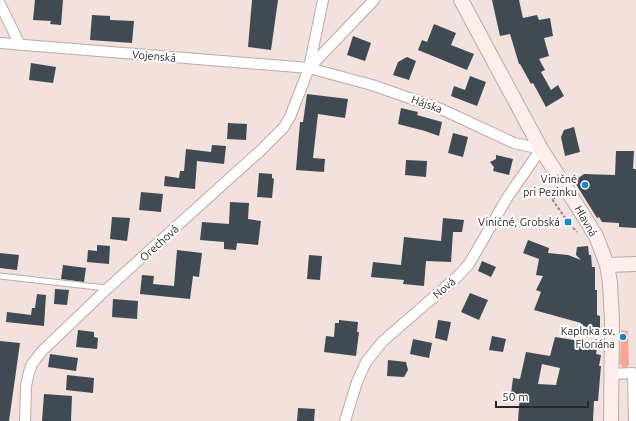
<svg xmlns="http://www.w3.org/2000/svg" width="636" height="421" viewBox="0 0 636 421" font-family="Ubuntu,sans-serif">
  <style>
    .green { fill: #f9a694 }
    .building { fill: #404a53; fill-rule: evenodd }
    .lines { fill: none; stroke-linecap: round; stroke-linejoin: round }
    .lane-casing { stroke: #bbaba7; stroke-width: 7 }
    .street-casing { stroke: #bbaba7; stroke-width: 12 }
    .secondary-casing { stroke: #bbaba7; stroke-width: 16 }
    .path { stroke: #968a87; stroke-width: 2; stroke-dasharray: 3 2; stroke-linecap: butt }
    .lane { stroke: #fff; stroke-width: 5 }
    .street { stroke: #fff; stroke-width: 10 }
    .secondary { stroke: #feede9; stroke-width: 14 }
    .poi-dot { fill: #1686cf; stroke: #fff; stroke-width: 1.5 }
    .labels { text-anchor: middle; stroke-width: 4; stroke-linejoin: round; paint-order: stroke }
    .street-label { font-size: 11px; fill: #2b2523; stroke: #fff }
    .poi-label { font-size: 11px; fill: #2b2523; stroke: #fff; text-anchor: end }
  </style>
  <rect width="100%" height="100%" fill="#f2e1dd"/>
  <polygon class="green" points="621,330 628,331 629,365 627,368 624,369 620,364"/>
  <g class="building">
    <polygon points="35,0 63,0 61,25 50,24 51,21 33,20"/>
    <polygon points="252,0 278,0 271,50 248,47"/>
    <polygon points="492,0 519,0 523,18 537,15 539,20 550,18 553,36 544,38 549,56 539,59 545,70 541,72 551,90 558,85 564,96 546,107 533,83 531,84 520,64 519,64 510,34 500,36"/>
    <polygon points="92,15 110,16 110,20 134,21 132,43 90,40"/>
    <polygon points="434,24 456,33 451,45 474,54 467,70 418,50 422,40 427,42"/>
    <polygon points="353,36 371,43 365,61 347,55"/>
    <polygon points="407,57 416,61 409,80 393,75 398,62"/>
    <polygon points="31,63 56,67 53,83 29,80"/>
    <polygon points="470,76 486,82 477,106 451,96 454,86 465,90"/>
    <polygon points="307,94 348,99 345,118 318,114 313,158 325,159 324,172 296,170 300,122 303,122"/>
    <polygon points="401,108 418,112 417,115 442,122 439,136 425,131 398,124"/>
    <polygon points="228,123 247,124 246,140 227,139"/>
    <polygon points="574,127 580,152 565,156 561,137 564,130"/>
    <polygon points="453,133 468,137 463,157 448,153"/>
    <polygon points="212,145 226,146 224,164 197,161 195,189 164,186 165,176 179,178 180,171 184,171 186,149 211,152"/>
    <polygon points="616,151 634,151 633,169 636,169 636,228 619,227 619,223 602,222 599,217 597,218 574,181 584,174 615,175"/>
    <polygon points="496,155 513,159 509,175 493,171 494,167 490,162 496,159"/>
    <polygon points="406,160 427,161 426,177 405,175"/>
    <polygon points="259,173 272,174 272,178 274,179 272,198 257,197"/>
    <polygon points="141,192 163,194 161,212 139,210"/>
    <polygon points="230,202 249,203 248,219 261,221 258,245 237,243 236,250 224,249 224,242 200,240 202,222 229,224"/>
    <polygon points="112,217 130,218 127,241 110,239"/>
    <polygon points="443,218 464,220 462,232 453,232 451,262 426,261 424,286 403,284 404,280 371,277 373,262 401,265 404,237 441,241"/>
    <polygon points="528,240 549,248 548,253 568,255 581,260 576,255 577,247 588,246 589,255 591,255 592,267 595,267 595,290 597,290 597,315 600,316 600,332 581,325 581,323 534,310 541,292 536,290 543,276 536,275 539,259 523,253"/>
    <polygon points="97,245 110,246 109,264 87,262 88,250 97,251"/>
    <polygon points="177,250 202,253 199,277 193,276 190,299 140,294 142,275 154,276 153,284 174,286"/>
    <polygon points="0,253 19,255 17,270 0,268"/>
    <polygon points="309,255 322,256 320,280 307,279"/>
    <polygon points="482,261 496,267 491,277 478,271"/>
    <polygon points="63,265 86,268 84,282 61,279"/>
    <polygon points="55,289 69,290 67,305 54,304"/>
    <polygon points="470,293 488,300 479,320 461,312"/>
    <polygon points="37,294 46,295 44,326 6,322 7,312 31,315 32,308 35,308"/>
    <polygon points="113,299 138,301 137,319 112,317"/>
    <polygon points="339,320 358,322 357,332 359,332 356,356 324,352 326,336 334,337 335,323 339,323"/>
    <polygon points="438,320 451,322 447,341 435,338"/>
    <polygon points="78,330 94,332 94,337 98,338 97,349 76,347"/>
    <polygon points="492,336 506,339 503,352 489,350"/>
    <path d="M 555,337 L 598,344 L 596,354 L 601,355 L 599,366 L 601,366 L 598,401 L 594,401 L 593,421 L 518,421 L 520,394 L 511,394 L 513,378 L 520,379 L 526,352 L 550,356 ZM 542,364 L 560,368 L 556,385 L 538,384 Z"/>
    <polygon points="413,339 432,343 429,358 410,354"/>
    <polygon points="0,341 20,343 9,421 0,421"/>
    <polygon points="50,354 78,358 76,371 48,367"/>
    <polygon points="388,360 406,362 408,370 404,377 387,376"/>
    <polygon points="67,375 94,378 93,393 66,390"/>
    <polygon points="44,394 72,396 71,421 42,421"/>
    <polygon points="298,408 315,409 314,421 297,421"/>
  </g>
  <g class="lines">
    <g class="lane-casing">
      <polyline id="lane" points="0,276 106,288"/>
    </g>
    <g class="street-casing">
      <g id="street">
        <polyline points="0,4 20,45"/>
        <polyline points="0,43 309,68 372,85 441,109 514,143 541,149 507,198 469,264 458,276 383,341 366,362 357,382 345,421"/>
        <polyline points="309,68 374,0"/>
        <polyline points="612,374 633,373 634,421"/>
        <polyline points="25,421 26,386 29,372 32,364 42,351 108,288 260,151 284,127 290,117 309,68 323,0"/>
      </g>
    </g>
    <g class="secondary-casing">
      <g id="secondary">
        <polyline points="461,0 541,149 583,215 596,236 607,265 610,283 612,320 611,421"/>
        <polyline points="607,265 636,264"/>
      </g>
    </g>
    <polyline class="path" points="556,197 552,199 568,222 577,232"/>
    <use href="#lane" class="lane"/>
    <use href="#street" class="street"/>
    <use href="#secondary" class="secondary"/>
  </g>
  <g class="poi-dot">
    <circle cx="585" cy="185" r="4"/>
    <rect x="564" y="218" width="8" height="8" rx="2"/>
    <circle cx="623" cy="337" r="4"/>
  </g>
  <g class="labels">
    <g class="street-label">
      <text transform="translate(154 56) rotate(5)" y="4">Vojenská</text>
      <text transform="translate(427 104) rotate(20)" y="4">Hájska</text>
      <text transform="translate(586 221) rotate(60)" y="4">Hlavná</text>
      <text transform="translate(159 243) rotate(-42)" y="4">Orechová</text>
      <text transform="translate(444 288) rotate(-41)" y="4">Nová</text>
    </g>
    <g class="poi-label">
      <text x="577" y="183">Viničné<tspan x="577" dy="13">pri Pezinku</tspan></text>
      <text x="560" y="226">Viničné, Grobská</text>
      <text x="615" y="335">Kaplnka sv.<tspan x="615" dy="13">Floriána</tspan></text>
    </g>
  </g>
  <path d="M496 401v6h92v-6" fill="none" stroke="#2b2523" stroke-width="2"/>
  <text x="502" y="401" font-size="12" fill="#2b2523" stroke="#ffffff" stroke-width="3" paint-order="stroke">50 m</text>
</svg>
